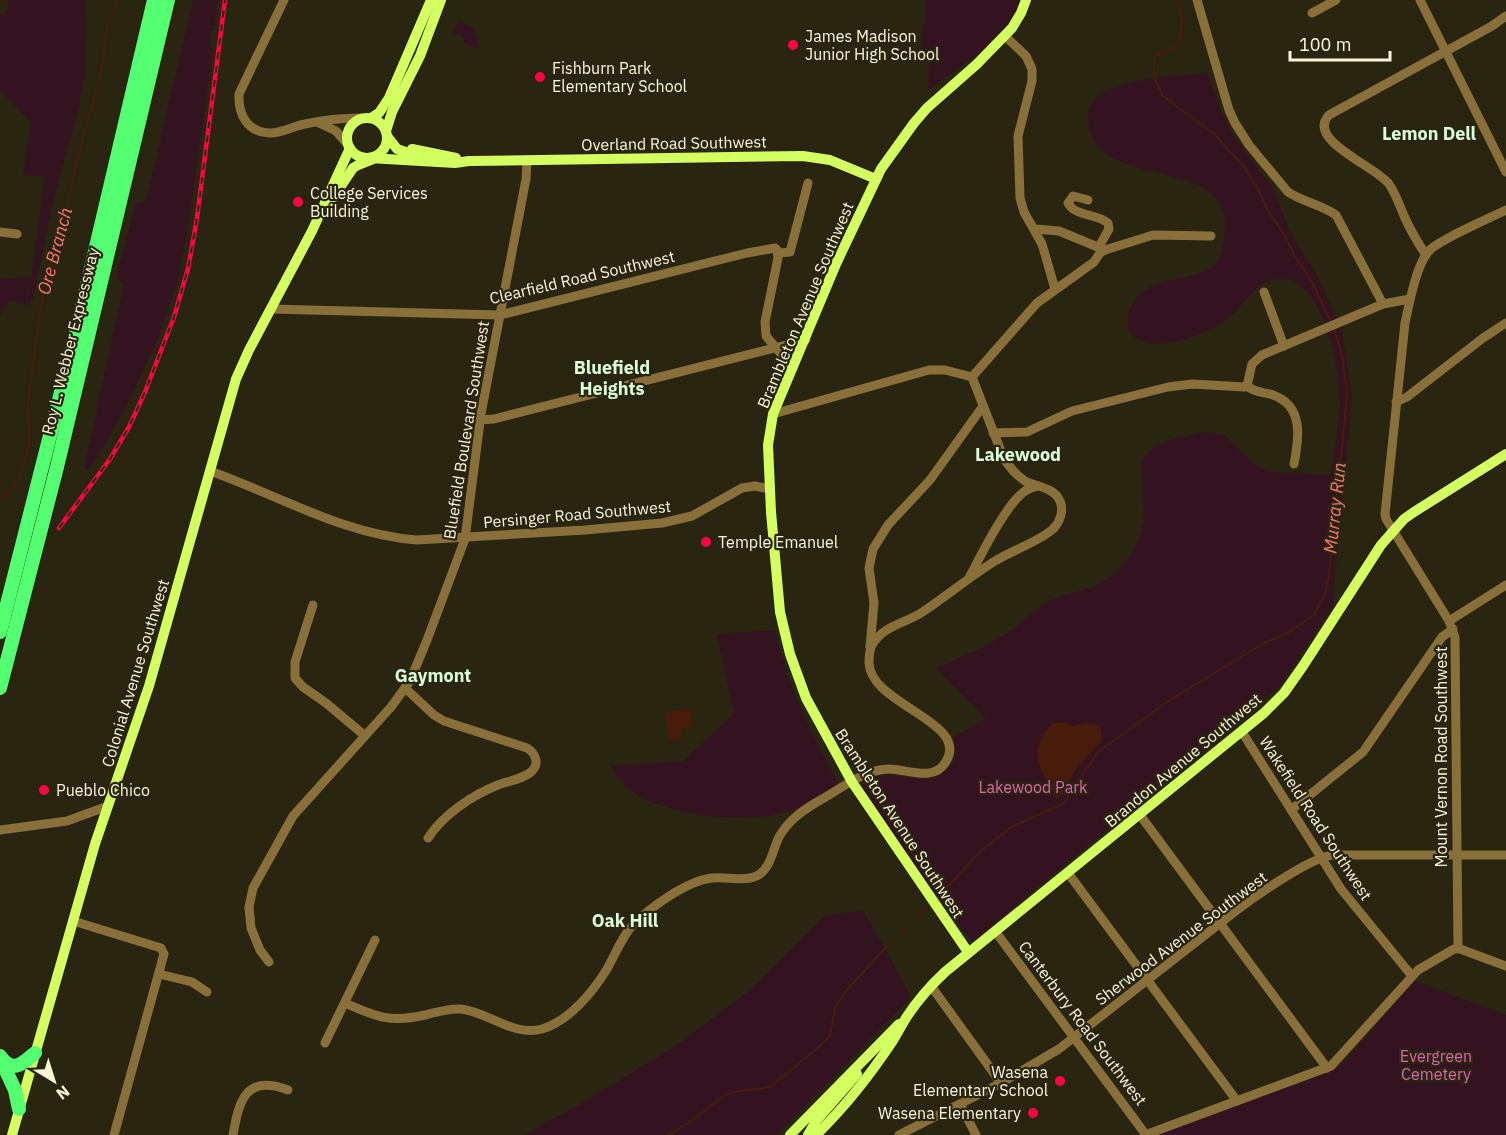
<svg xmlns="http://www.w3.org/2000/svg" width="1506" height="1135" viewBox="0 0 1506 1135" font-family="'IBM Plex Sans',sans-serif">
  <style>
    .green { fill: #341320 }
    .water { fill: #481c0a }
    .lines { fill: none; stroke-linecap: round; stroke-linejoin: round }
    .stream { stroke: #481c0a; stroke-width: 2 }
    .minor { stroke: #89703b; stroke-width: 9 }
    .major { stroke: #d3ff60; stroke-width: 10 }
    .highway { stroke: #54ff71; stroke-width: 14 }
    .rail-casing { stroke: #ff0543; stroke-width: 4.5 }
    .rail { stroke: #292510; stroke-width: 2; stroke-dasharray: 7; stroke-linecap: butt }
    .poi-dot { fill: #ff0543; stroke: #292510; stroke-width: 2 }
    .labels { text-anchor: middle; stroke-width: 4.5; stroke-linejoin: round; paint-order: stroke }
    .poi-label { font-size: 16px; fill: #fff6d9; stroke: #292510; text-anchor: start }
    .street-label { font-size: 16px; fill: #fff6d9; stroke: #292510 }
    .park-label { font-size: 16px; fill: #e162af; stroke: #292510 }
    .neighbourhood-label { font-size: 18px; font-weight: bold; fill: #dbffdb; stroke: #292510 }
    .water-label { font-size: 18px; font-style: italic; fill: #ff7867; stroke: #292510 }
  </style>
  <rect width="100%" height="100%" fill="#292510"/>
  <g class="green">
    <polygon points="9,0 84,0 86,21 85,74 77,115 56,189 33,298 27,306 45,177 23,174 31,122 0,90 0,14 6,14"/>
    <polygon points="193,0 218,0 214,31 211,31 210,47 213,48 188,227 177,283 157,341 125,410 89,470 84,469 124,284 116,277 136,203 146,201"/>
    <path d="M 925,0 L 1020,0 C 1005,41 962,66 928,90 L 929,59 C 912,45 930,19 925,0 Z"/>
    <path d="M 459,21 C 479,30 472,25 479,45 L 477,49 L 464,43 L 462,35 L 453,33 Z"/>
    <path d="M 1207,73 L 1222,113 L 1234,137 L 1273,188 L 1290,232 L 1316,274 L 1342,330 L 1352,397 L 1332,608 L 1280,686 L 972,942 L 910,860 L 862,786 C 895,756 931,804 956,757 L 953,737 L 986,719 L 936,668 L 980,649 L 1012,630 L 1049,600 L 1093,587 L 1112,576 L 1127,561 L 1138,542 L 1144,520 L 1141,463 L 1147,454 L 1156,446 L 1170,440 L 1204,432 L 1224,435 L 1254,464 L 1271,472 L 1331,475 C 1334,450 1340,423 1340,398 C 1339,366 1322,270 1275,279 C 1255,283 1243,307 1227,319 C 1209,334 1150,357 1132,334 C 1127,327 1127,320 1129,312 C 1143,267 1209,288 1220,256 C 1222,253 1222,247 1223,243 C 1225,233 1227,222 1224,212 C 1205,156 1087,189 1088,115 C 1089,77 1179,76 1207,73 Z"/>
    <polygon points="31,276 26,305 9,301 0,315 0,280"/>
    <path d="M 775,630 C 788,685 811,735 839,784 C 826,792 813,802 799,808 C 756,826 668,818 630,790 C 622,784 616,773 609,766 L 684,761 L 734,713 L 717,634 Z"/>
    <polygon points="864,911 911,997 777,1135 524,1135 579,1105 674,1047 754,987 826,915"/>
    <polygon points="1415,981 1506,1015 1506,1135 1156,1135 1331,1072 1343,1063"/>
  </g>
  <g class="water">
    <polygon points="690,709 693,727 681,729 682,739 669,741 665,712"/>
    <path d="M 1053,723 L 1067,723 L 1073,726 L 1086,723 L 1100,726 L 1102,740 L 1075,770 L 1065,791 L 1057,799 C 1040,771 1025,750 1053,723 Z"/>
  </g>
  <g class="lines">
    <g class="stream">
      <path d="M 1177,0 L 1182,15 L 1180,43 C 1172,50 1162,50 1154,58 L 1154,77 L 1163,96 L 1214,134 L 1244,167 L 1257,187 L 1269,213 L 1284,234 L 1295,257 L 1310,278 L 1331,322"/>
      <polyline points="0,499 11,491 20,476 29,445 28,401 41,306 63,226 76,163 102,69 107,26 119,0"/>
      <polyline points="937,898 981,851 1010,828 1064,803 1098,752 1167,702 1262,644 1288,633 1314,615 1325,593 1329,574 1347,397 1343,360 1334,327"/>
      <polyline points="915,918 926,907"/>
      <polyline points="901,932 906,928"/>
      <polyline points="667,1135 690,1122 728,1093 770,1087 820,1046 830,1036 835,1008 845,992 893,940"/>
    </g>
    <g class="minor">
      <path d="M 284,0 L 239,94 C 238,114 247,132 269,133 C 281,134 293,126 305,124 C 323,120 343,118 361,118"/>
      <path d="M 1197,0 L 1229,110 L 1235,123 L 1249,145 L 1288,192 C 1303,202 1322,205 1336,215 L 1383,304"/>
      <polyline points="1420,0 1506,172"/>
      <polyline points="1312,13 1336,0"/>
      <polyline points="1005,36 1026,56 1032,69 1032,81 1018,136 1020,198 1024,212 1042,244 1055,289"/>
      <polyline points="319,123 336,131 348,145"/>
      <polyline points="1035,229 1059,231 1105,250"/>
      <polyline points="0,232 17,234"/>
      <polyline points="779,253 790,252 808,183"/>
      <polyline points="1100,253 1105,250 1153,235 1211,236"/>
      <path d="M 1426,255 C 1418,243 1411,231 1405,218 C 1400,207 1396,194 1389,184 C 1377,167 1305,140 1329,115 L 1492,26 L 1506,16"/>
      <polyline points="1264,292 1284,346"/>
      <polyline points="271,309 500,315 747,253 775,248 777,250 778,258 765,322 766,336 793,368"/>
      <path d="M 972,377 L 1037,303 L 1094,262 L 1100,253 L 1101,243 L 1109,229 L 1108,223 C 1097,213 1075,217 1068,203 L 1073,196 L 1088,200"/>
      <path d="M 1247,386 C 1255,393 1264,392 1273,395 C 1304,406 1299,438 1294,464"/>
      <polyline points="1396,402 1407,397 1483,338 1506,323"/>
      <polyline points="773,414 929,370 945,370 972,377"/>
      <polyline points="480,420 494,419 806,340"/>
      <polyline points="993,433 1027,432 1072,411 1168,387 1192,384 1245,387 1247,386 1252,364 1262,355 1383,304 1410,299"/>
      <path d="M 210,471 C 278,495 344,535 417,540 L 585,530 L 662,523 L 692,516 L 742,488 L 755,486 L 770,489"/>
      <path d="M 969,578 C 980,557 1006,504 1025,491 C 1028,489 1033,487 1038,486"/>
      <polyline points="313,605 295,662 295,678 303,687 326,703 364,735"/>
      <polyline points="1449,621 1506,585"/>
      <polyline points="870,647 874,603 869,568 873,549 888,525 930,480 983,406"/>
      <path d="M 405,688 L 434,715 L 444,721 L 527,748 C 535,753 540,763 532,771 C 524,779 508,781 498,785 C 472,795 443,815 428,838"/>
      <polyline points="1242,732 1341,889 1412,976"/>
      <polyline points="1291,810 1363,752 1442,637 1453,629"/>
      <polyline points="1140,815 1327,1068"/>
      <polyline points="0,830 67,821 108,806"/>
      <polyline points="1068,873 1237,1101"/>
      <polyline points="73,921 161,948 164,954 114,1135"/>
      <polyline points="995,931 1146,1135"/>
      <path d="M 1458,948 L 1455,637 L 1449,621 L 1386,519 L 1385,514 L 1405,323 C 1409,305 1416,266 1428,252 C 1436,241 1490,218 1506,210"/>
      <polyline points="269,962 260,950 251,928 249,907 253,888 293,816 391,707 410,681 427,640 465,539 481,414 526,179 527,160"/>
      <polyline points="159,974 192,982 207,992"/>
      <polyline points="931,986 1001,1083"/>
      <path d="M 345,1003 C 377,1017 390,1023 425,1015 C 437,1012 449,1008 461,1009 C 488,1012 514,1037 542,1029 C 569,1021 593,992 607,969 C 615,955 621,939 631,927 C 649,908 686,881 712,878 C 727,876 747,883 760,874 C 771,866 773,849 779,837 C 789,819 806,808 824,798 C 843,787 866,769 889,769 C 907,769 933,782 945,763 C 973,722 870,705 869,663 C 869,657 869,651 872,645 C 883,626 903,624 921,613 C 946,597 969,577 995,561 C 1011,551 1040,541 1053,529 C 1060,522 1064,511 1060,501 C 1054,487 1036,487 1025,481 C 1016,475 1010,468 1004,459 L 972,377"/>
      <polyline points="325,1043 375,940"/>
      <polyline points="960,1104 976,1135"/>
      <path d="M 233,1135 C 239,1100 246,1074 288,1090"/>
      <path d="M 899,1135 L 1001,1083 L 1059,1049 L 1237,910 C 1257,895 1311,857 1333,855 L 1506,855"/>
      <polyline points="1145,1135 1331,1066 1418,970 1454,949 1460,949 1506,966"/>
    </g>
    <g class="major">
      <polyline points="371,118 379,113 389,98 431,0"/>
      <circle cx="367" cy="138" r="20"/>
      <polyline points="386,131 392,112 420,56 441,0"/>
      <polyline points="387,136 397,149 417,156"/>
      <polyline points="412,149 456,158"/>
      <polyline points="369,158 455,163 469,161 803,156 830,160 876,179"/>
      <polyline points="329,204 353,168 358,165 373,159"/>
      <polyline points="968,952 852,782 806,698 790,654 780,612 771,512 768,445 773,414 836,264 881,169 914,123 927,108 977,64 1012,28 1021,13 1026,0"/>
      <polyline points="12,1135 95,844 149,686 236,379 249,350 312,231 350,148"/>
      <polyline points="790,1135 899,1024"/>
      <polyline points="808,1135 816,1121 857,1074"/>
      <path d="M 816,1135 C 844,1108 870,1075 892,1042 C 897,1034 901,1026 906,1018 C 917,1001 930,986 945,972 L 1264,713 L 1284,693 L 1303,666 L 1381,545 L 1404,519 L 1414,512 L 1506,454"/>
    </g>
    <g class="highway">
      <polyline points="0,632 73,345 154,0"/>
      <polyline points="0,688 57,467 168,0"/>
      <path d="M 0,1056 C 13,1074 22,1064 35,1053"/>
      <polyline points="0,1058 15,1090 19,1109"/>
    </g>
    <g class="rail-casing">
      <polyline id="rail" points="59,528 110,459 129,427 145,392 174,317 188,269 197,218 225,0"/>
    </g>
    <use href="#rail" class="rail"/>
  </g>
  <g class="poi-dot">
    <circle cx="793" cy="45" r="6"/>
    <circle cx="540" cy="77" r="6"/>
    <circle cx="298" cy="202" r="6"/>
    <circle cx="706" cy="542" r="6"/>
    <circle cx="44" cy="790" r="6"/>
    <circle cx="1060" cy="1081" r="6"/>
    <circle cx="1033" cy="1113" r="6"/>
  </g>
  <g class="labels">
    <g class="poi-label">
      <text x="805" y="42">James Madison<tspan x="805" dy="18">Junior High School</tspan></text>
      <text x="552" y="74">Fishburn Park<tspan x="552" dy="18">Elementary School</tspan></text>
      <text x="310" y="199">College Services<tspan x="310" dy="18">Building</tspan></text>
      <text x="718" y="548">Temple Emanuel</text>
      <text x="56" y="796">Pueblo Chico</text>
      <text x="1048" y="1078" text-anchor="end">Wasena<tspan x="1048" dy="18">Elementary School</tspan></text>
      <text x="1021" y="1119" text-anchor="end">Wasena Elementary</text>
    </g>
    <g class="street-label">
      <text transform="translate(674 143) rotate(-1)" y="6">Overland Road Southwest</text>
      <text transform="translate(582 277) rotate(-13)" y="6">Clearfield Road Southwest</text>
      <text transform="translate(805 305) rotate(-67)" y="6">Brambleton Avenue Southwest</text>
      <text transform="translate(70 341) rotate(-76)" y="6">Roy L. Webber Expressway</text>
      <text transform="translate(466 430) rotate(-81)" y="6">Bluefield Boulevard Southwest</text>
      <text transform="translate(577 514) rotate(-5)" y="6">Persinger Road Southwest</text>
      <text transform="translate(135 673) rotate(-73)" y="6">Colonial Avenue Southwest</text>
      <text transform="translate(1441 757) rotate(-90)" y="6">Mount Vernon Road Southwest</text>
      <text transform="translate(1183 760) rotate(-40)" y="6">Brandon Avenue Southwest</text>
      <text transform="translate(1316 818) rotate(57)" y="6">Wakefield Road Southwest</text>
      <text transform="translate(900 823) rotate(57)" y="6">Brambleton Avenue Southwest</text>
      <text transform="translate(1181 938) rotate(-37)" y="6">Sherwood Avenue Southwest</text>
      <text transform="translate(1083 1023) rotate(53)" y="6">Canterbury Road Southwest</text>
    </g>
    <g class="park-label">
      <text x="1033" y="793">Lakewood Park</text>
      <text x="1436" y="1062">Evergreen<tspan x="1436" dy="18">Cemetery</tspan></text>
    </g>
    <g class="neighbourhood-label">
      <text x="1429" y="140">Lemon Dell</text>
      <text x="612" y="374">Bluefield<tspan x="612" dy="21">Heights</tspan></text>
      <text x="1018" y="461">Lakewood</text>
      <text x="433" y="682">Gaymont</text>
      <text x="625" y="927">Oak Hill</text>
    </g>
    <g class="water-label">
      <text transform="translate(55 251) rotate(-75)" y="6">Ore Branch</text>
      <text transform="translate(1335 508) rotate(-84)" y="6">Murray Run</text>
    </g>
  </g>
  <g transform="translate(54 1081) rotate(142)" stroke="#292510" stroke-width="4.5" paint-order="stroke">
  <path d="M0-4.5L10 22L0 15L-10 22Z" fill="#fff6d9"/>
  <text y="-9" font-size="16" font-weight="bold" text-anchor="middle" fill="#fff6d9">N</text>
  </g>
  <path d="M1290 51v9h100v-9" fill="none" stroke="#fff6d9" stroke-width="3"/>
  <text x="1299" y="51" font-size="18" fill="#fff6d9" stroke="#292510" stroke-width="4.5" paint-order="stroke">100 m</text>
</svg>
